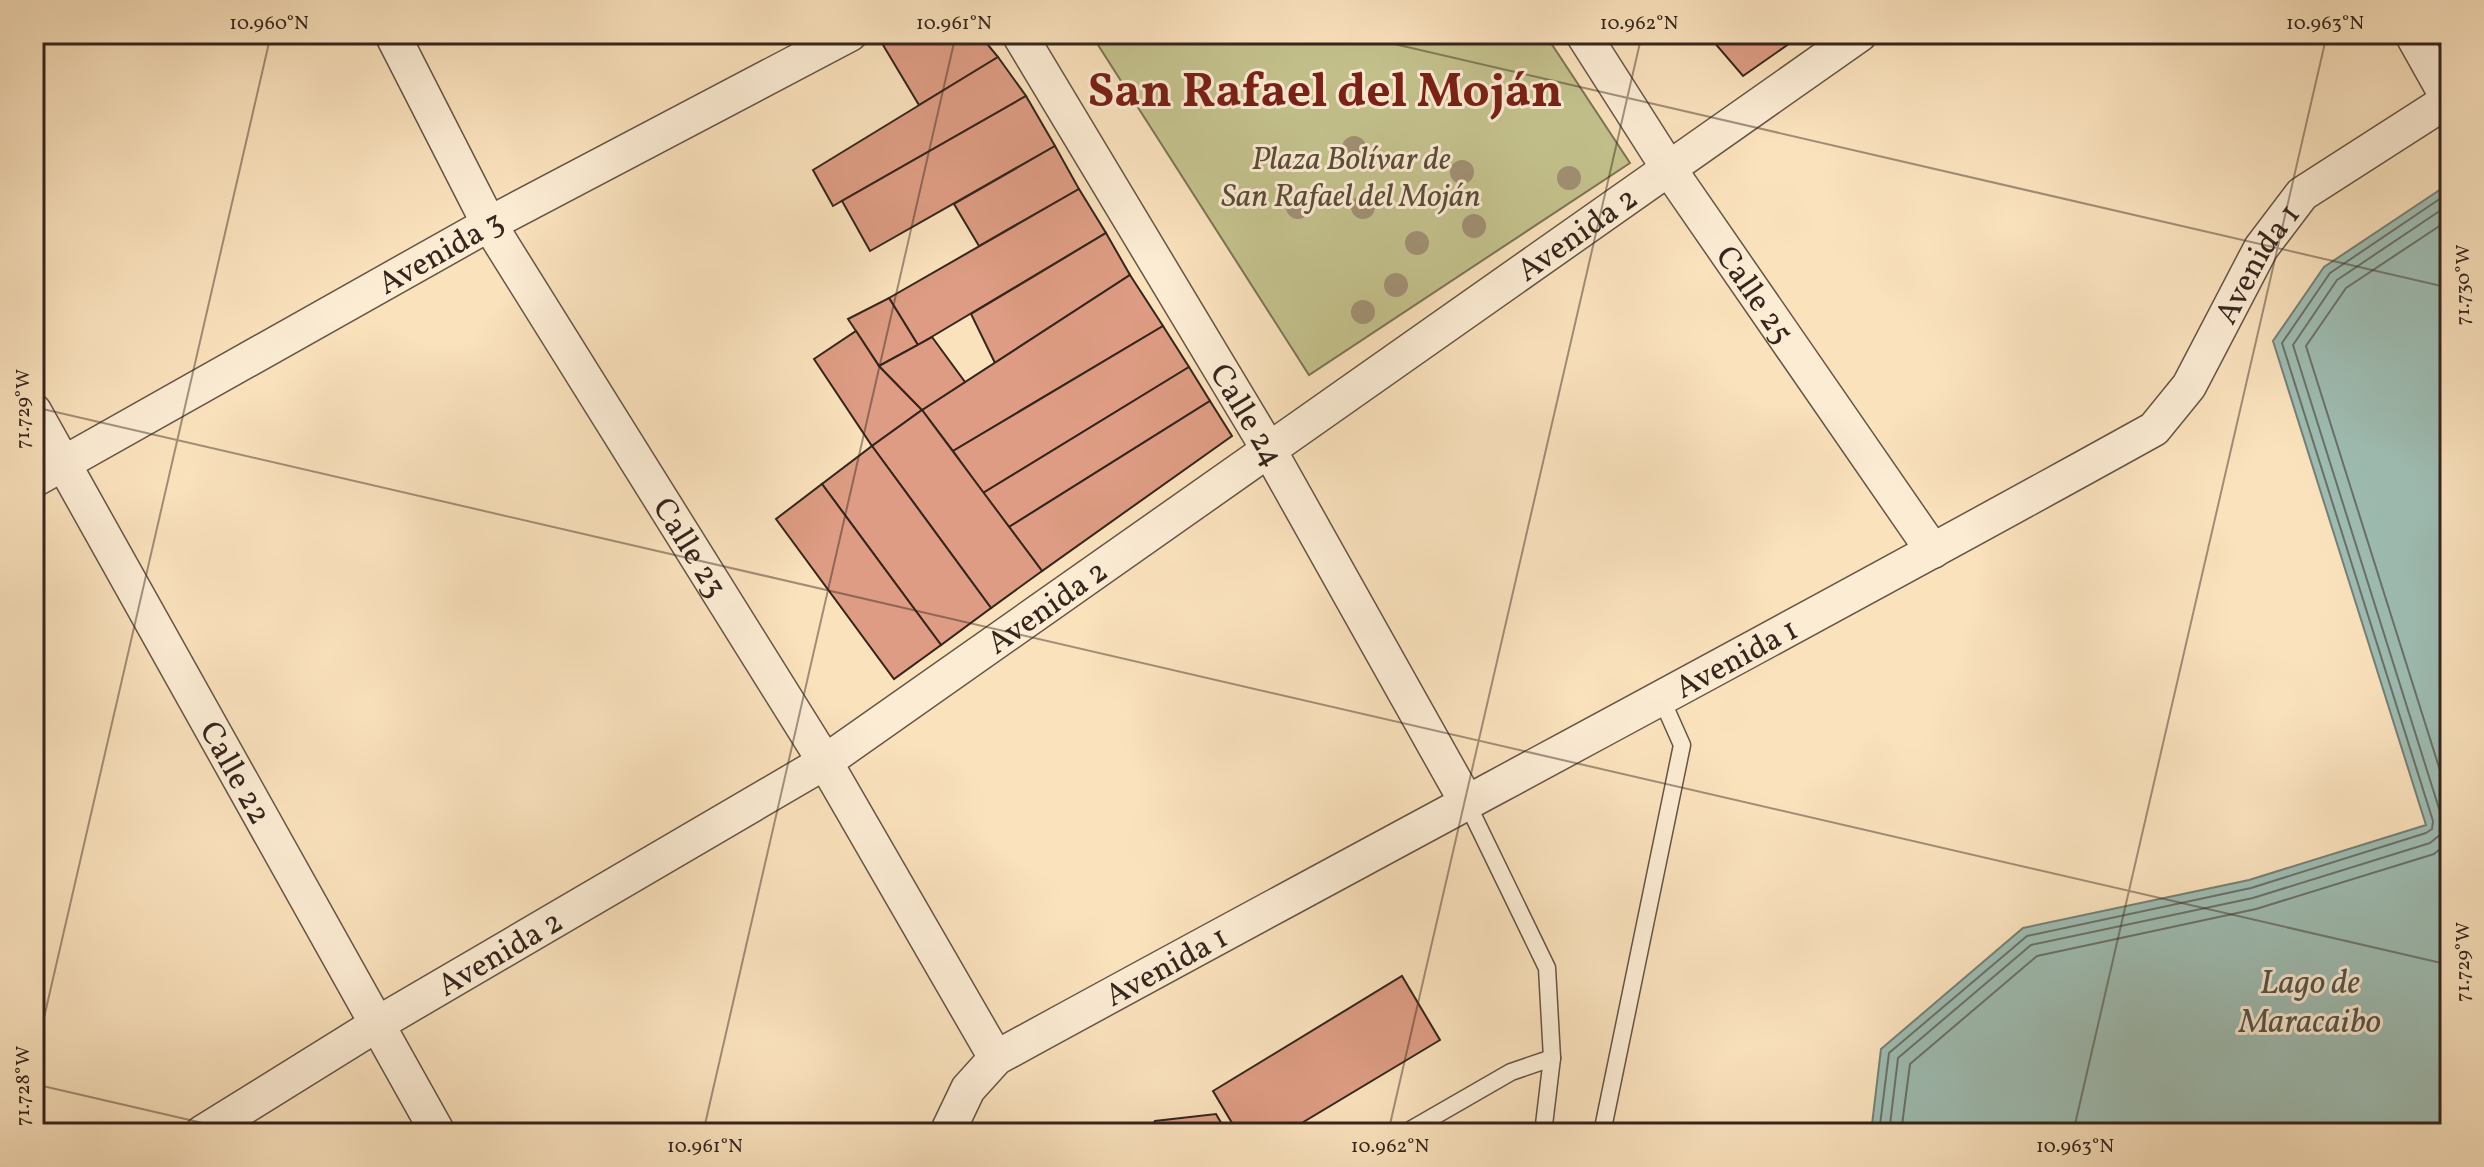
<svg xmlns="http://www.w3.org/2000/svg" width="2484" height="1167" viewBox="0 0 2484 1167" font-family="Vollkorn,serif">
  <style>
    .green { fill: #c4c28d; stroke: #7c7455; stroke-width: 2 }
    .water { fill: #9ebdb3; stroke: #748077; stroke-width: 2 }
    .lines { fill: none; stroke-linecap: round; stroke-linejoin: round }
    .shore { stroke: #6a7168; stroke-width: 2 }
    .building { fill: #dd9c83; stroke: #35251d; stroke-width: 2 }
    .lane-casing { stroke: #665445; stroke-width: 19 }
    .street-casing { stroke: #665445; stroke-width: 37 }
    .lane { stroke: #fcecd4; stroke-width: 16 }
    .street { stroke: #fcecd4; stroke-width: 34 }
    .tree { fill: #a19074 }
    .ticks { fill: none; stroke: #35251d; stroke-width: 2; stroke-opacity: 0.45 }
    .labels { text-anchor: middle; stroke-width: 6; stroke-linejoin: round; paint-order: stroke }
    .park-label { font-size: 32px; font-style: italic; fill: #594c39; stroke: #fcecd4 }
    .street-label { font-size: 32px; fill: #35251d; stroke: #fcecd4 }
    .water-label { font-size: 34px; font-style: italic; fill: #54534a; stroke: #fcecd4 }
    .town-label { font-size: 48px; font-weight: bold; fill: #7a1f14; stroke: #fcecd4 }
    .neatline { fill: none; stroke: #35251d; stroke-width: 3 }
    .ticks-label { font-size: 20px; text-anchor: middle; fill: #35251d }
  </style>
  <rect width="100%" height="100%" fill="#fae2bd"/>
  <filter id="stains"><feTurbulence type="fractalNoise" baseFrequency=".0025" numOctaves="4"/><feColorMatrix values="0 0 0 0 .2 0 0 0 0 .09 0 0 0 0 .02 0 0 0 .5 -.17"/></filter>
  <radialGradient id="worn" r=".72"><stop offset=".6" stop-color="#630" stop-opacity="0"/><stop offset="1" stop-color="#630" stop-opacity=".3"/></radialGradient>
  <polygon class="green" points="1091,34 1545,34 1630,163 1309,375"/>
  <polygon class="water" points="2450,183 2450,1133 1871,1133 1881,1049 2023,928 2249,880 2426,825 2273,341 2324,267"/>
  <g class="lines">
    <g class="shore">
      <polyline points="2450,219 2346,288 2306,346 2450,802"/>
      <polyline points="1879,1133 1889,1053 2027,936 2251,888 2426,833 2432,829 2433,821 2282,343 2330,273 2450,192"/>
      <polyline points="1889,1133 1898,1058 2031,945 2253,898 2430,843 2441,834 2442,818 2293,345 2337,280 2450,204"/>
      <polyline points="1901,1133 1910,1064 2037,956 2256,909 2434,854 2450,841"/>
    </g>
  </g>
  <g class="building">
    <polygon points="906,34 979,34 998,57 919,105 883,45"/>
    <polygon points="1707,34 1803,34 1743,76"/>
    <polygon points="998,57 1026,96 833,206 813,170"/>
    <polygon points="1026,96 1055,146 870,251 842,201"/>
    <polygon points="1055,146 1079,189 979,246 954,204"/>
    <polygon points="1079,189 1106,233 918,345 889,298"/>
    <polygon points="1106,233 1130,275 995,363 971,314"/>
    <polygon points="1130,275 1163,326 953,451 922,410"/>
    <polygon points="889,298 918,345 879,366 848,319"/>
    <polygon points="1163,326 1189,367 983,493 953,451"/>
    <polygon points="856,331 879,366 922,410 872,446 814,359"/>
    <polygon points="932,337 965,382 922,410 879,366"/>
    <polygon points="1189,367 1210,401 1009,527 983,493"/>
    <polygon points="1210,401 1232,436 1042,571 1009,527"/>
    <polygon points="922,410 1042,571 991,608 872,446"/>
    <polygon points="872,446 991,608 941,645 822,484"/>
    <polygon points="822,484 941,645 894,679 776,519"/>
    <polygon points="1402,976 1440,1040 1285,1133 1238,1133 1213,1091"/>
    <polygon points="1216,1114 1227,1133 1147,1133 1155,1121"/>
  </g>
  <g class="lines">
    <g class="lane-casing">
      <g id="lane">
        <polyline points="1466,801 1547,968 1552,1058 1543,1133"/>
        <polyline points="1405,1133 1511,1072 1552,1058"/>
        <polyline points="1602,1133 1682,745 1662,700"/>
      </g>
    </g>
    <g class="street-casing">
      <g id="street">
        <path id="s1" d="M 392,34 L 489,224 L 825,762 L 996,1058"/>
        <path id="s2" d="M 1019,34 L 1269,450 L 1466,801"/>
        <path id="s3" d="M 1583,34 L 1669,169 L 1933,551"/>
        <polyline points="2412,34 2449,100"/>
        <path id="s4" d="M 34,411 L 438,1133"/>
        <path id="s5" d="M 34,480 L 489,224 L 850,34"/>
        <path id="s6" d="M 202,1133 L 379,1023 L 825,762 L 1860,34"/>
        <path id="s7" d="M 947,1133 L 968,1089 L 996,1058 C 1381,847 1770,642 2154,429 L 2189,386 L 2261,248 L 2302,194 L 2450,99"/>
      </g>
    </g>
    <use href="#lane" class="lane"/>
    <use href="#street" class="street"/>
  </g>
  <g class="tree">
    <circle cx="1354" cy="148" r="12"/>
    <circle cx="1462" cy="172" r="12"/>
    <circle cx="1569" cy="178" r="12"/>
    <circle cx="1298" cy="207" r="12"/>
    <circle cx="1363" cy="207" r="12"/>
    <circle cx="1474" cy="226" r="12"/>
    <circle cx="1417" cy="243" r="12"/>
    <circle cx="1396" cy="285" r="12"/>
    <circle cx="1363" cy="312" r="12"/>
  </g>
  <path class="ticks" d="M 1351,34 L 2450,288M 34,407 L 2450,965M 34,1061 L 271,34M 34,1084 L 246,1133M 703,1133 L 956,34M 1388,1133 L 1642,34M 2073,1133 L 2327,34"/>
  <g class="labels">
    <g class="park-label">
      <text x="1351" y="169">Plaza Bolívar de<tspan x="1351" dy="37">San Rafael del Moján</tspan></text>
    </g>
    <g class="street-label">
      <text dy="11" stroke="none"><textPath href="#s6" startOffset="1644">Avenida 2</textPath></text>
      <text dy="11" stroke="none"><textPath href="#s5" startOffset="466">Avenida 3</textPath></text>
      <text dy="11" stroke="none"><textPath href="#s7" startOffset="1604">Avenida 1</textPath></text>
      <text dy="11" stroke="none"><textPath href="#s3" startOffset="312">Calle 25</textPath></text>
      <text dy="11" stroke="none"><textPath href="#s2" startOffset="444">Calle 24</textPath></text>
      <text dy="11" stroke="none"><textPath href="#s1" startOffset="594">Calle 23</textPath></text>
      <text dy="11" stroke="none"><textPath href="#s6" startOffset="996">Avenida 2</textPath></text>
      <text dy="11" stroke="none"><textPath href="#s7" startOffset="932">Avenida 1</textPath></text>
      <text dy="11" stroke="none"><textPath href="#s4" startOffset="414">Calle 22</textPath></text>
      <text dy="11" stroke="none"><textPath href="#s6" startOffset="348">Avenida 2</textPath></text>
      <text dy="11" stroke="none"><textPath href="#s7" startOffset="284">Avenida 1</textPath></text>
    </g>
    <g class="water-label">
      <text x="2310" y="993">Lago de<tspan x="2310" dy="39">Maracaibo</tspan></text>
    </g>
    <g class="town-label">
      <text x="1325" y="106">San Rafael del Moján</text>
    </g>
  </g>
  <rect width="2484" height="1167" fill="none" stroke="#fae2bd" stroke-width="88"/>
  <rect x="44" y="44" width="2396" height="1079" class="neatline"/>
  <g class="ticks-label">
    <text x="269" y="29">10.960°N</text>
    <text x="954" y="29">10.961°N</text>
    <text x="1639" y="29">10.962°N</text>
    <text x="2325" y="29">10.963°N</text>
    <text transform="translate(2462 285) rotate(-90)" y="7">71.730°W</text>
    <text transform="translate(22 409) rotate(-90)" y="7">71.729°W</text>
    <text transform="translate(2462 962) rotate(-90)" y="7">71.729°W</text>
    <text transform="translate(22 1086) rotate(-90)" y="7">71.728°W</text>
    <text x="705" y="1152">10.961°N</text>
    <text x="1390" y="1152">10.962°N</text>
    <text x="2075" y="1152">10.963°N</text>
  </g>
  <rect width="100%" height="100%" filter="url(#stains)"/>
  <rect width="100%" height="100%" fill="url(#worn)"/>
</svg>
